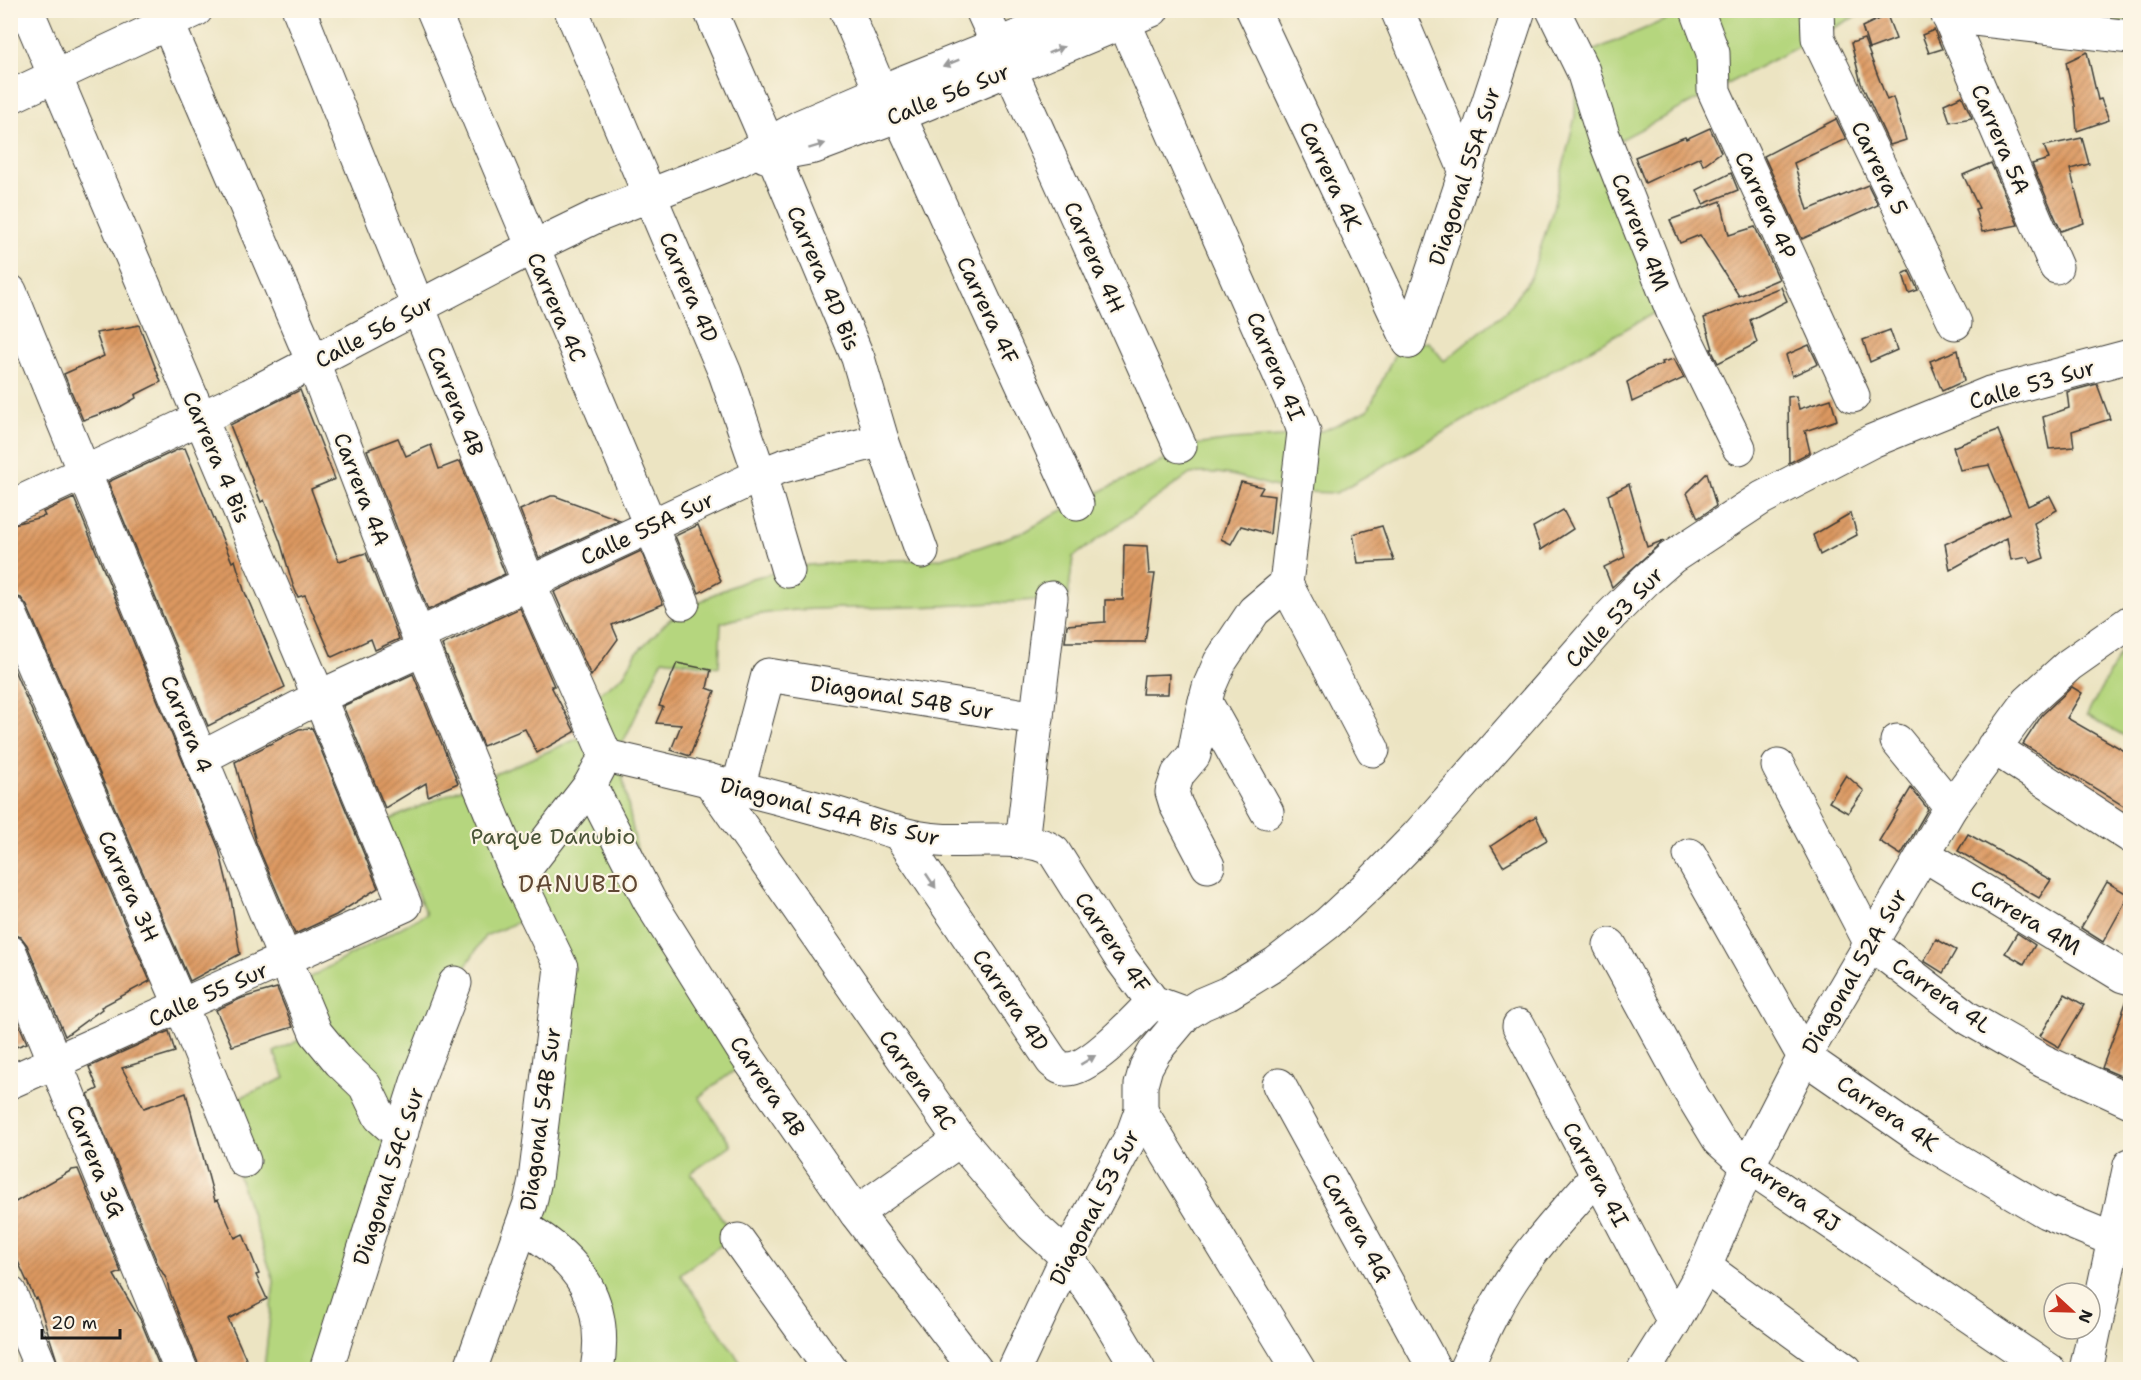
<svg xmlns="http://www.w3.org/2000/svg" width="2141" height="1380" viewBox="0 0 2141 1380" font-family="'Shantell Sans',sans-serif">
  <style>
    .grass { fill: url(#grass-dots); stroke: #68794d; stroke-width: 1.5 }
    .park { fill: #b5d67e; stroke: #68794d; stroke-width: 1.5 }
    .building { fill: url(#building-hatch) }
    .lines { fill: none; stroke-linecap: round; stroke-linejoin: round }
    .minor-casing { stroke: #3b3a35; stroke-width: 35 }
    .minor { stroke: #fff; stroke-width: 33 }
    .oneway { fill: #999 }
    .labels { text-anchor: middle; stroke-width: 4.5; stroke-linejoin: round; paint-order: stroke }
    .street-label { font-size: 22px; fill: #1c1c1c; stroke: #fcf5e5 }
    .park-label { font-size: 22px; fill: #4a5439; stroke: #fcf5e5 }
    .neighbourhood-label { font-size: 24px; letter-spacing: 1.5px; fill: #5f4734; stroke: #fcf5e5 }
  </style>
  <defs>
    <pattern id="grass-dots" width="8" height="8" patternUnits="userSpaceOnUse" patternTransform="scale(1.5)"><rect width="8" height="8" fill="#b5d67e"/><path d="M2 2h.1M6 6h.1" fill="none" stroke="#9bb76c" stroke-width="1.8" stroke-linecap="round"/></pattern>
    <pattern id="building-hatch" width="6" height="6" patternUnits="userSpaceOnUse" patternTransform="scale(1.5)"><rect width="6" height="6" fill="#dc9860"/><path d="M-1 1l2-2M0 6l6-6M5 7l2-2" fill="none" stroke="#b27b4e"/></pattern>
  </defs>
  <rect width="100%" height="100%" fill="#fcf5e5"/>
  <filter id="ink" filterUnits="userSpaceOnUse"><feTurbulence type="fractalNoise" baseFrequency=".0167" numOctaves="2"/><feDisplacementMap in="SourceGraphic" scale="12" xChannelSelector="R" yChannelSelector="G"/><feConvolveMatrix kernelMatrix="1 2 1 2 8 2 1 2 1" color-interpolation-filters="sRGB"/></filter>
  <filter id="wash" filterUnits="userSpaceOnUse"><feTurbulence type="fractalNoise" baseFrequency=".008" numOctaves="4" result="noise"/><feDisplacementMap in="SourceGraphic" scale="24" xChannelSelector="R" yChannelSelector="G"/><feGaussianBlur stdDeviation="1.35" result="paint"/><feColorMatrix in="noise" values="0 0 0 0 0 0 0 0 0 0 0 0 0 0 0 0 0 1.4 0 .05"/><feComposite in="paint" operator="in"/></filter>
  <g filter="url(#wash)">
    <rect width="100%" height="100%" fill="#ece4c2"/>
    <polygon class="grass" points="2017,11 2130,11 2130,23"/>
    <g class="park">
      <path d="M 1686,11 L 1866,11 L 1601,150 L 1663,308 L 1336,493 C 1324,492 1310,493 1298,491 C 1258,486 1233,468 1190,474 L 1073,557 L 1068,598 C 1015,601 961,606 908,607 C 846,609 780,605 721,623 L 719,667 L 663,659 L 618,753 L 647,902 L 747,1061 L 699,1097 L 731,1145 L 691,1173 L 734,1236 L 680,1274 L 745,1369 L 606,1369 L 611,1345 L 538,1221 L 574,985 L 535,915 L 485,936 L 455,983 L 326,1369 L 264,1369 L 274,1281 L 235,1165 L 232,1101 L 285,1078 L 274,1052 L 327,1027 L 308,978 L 426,914 L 386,821 L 600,729 L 589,700 L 623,676 L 637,652 L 670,619 L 714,594 L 752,578 L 809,565 L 864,561 L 938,559 L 980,547 L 1026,531 L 1057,513 L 1194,445 L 1233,440 L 1296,436 L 1325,430 L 1368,410 L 1399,345 L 1429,342 L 1444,361 L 1506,311 L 1531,277 L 1552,212 L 1575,117 L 1576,58 Z"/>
      <polygon points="2128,639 2130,640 2130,739 2087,715"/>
    </g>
    <g id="blocks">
      <g class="building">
        <polygon points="1887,15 1896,39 1869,49 1862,27"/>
        <polygon points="1934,30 1942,49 1929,53 1922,35"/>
        <polygon points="1864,39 1887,100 1893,97 1906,140 1890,145 1861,83 1851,43"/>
        <polygon points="2087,52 2098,100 2101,99 2109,120 2077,131 2075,106 2066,62"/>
        <polygon points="1962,96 1972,118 1950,122 1944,104"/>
        <polygon points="1836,119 1846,139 1794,163 1808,210 1868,185 1878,205 1802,239 1764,156"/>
        <polygon points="1710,128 1721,152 1703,165 1700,157 1645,183 1635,157 1685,137 1686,139"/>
        <polygon points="2082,138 2089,164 2070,169 2084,223 2061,231 2032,164 2049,159 2044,146"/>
        <polygon points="1991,163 2018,225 1982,232 1975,209 1979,208 1963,175"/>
        <polygon points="1731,173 1738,190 1703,204 1697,190"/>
        <polygon points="1721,201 1729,235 1755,227 1779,279 1739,296 1700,235 1680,243 1670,220"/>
        <polygon points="1909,271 1918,290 1909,293 1903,274"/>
        <polygon points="1781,287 1787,301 1750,320 1757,343 1718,363 1711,349 1713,349 1704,318"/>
        <polygon points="139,325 161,382 135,395 136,398 120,407 83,420 64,374 104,356 96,333"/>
        <polygon points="1890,330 1897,350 1870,362 1863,340"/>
        <polygon points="1809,345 1818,364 1792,376 1786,355"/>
        <polygon points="1958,350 1964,381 1942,391 1930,361"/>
        <polygon points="1674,359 1684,378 1632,402 1627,382 1647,370 1663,364 1662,362"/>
        <polygon points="2097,384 2110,419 2072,431 2074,447 2049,449 2043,417 2069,408 2067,392"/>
        <polygon points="300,390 335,479 311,489 321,516 339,561 366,553 399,639 375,650 371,639 332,657 305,595 298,597 293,585 280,541 264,500 261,502 230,425"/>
        <polygon points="1796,396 1799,409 1831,399 1837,420 1805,431 1810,452 1789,463 1788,397"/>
        <polygon points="1998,430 2028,506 2050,496 2057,510 2034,523 2044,558 2031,563 2028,557 2011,560 2007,538 1950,570 1945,544 2010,514 1989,465 1960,470 1953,447"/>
        <polygon points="398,438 406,456 431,445 439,469 460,461 505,574 428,610 367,450"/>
        <polygon points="185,448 232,562 235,560 244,590 285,687 208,726 108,482 179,449"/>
        <polygon points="1707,473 1716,506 1698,518 1687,493"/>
        <polygon points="1241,482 1263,487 1259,494 1274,496 1270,534 1241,526 1231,544 1221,539"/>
        <polygon points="1629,484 1647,547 1664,540 1612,587 1604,567 1625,557 1608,495"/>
        <polygon points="551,496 555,496 620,520 539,558 520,510"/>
        <polygon points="74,498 219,849 231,899 240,954 190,981 27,606 21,598 10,595 10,525 45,516 43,512"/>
        <polygon points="1563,510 1573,529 1541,550 1533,527"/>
        <polygon points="1851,513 1857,535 1820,555 1813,535"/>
        <polygon points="698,525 721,581 699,593 675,536"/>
        <polygon points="1382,526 1394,561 1358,563 1353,534"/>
        <polygon points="1124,545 1147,546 1149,574 1155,574 1145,642 1065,642 1067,625 1105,622 1105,600 1123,600"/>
        <polygon points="641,551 663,604 612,625 618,639 591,676 554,592"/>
        <polygon points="520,608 554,686 551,686 575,732 537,753 525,729 483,746 442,645"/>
        <polygon points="10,661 150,981 101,1007 102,1009 65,1036 27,945 21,937 10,934"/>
        <polygon points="677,663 711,670 707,688 715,691 690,756 671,750 681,725 656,723 663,707 659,706"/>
        <polygon points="413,674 458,783 428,796 426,783 385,808 343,706"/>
        <polygon points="1169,674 1168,694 1142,694 1144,675"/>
        <polygon points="2072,687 2082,693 2067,718 2130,754 2130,810 2023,744 2042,715"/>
        <polygon points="312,728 378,888 336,915 295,934 256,842 235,762 299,729"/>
        <polygon points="1846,775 1864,791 1848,813 1829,802"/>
        <polygon points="1911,788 1928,809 1901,855 1879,841"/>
        <polygon points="1536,816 1547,840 1503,866 1491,846"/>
        <polygon points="1968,834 2051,880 2039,898 1958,851"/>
        <polygon points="2107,882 2129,895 2103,942 2081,928"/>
        <polygon points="2017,933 2035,945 2024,964 2005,953"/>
        <polygon points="1936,939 1956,950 1943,973 1924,961"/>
        <polygon points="277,988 293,1027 232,1046 216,1010 242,998"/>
        <polygon points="2065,994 2084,1005 2059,1047 2040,1036"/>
        <polygon points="2128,997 2130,998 2130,1055 2123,1077 2102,1068"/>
        <polygon points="10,1003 27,1043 10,1049"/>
        <polygon points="169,1031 175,1052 122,1068 144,1108 186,1093 215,1201 218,1200 235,1238 243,1234 259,1274 256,1275 267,1299 228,1319 251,1370 199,1370 198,1363 169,1290 167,1280 159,1267 88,1094 98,1089 89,1067"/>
        <polygon points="78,1169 121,1272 114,1275 140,1319 161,1370 60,1370 37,1298 35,1299 10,1244 10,1205 72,1170"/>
      </g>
    </g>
  </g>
  <g filter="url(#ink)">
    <use href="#blocks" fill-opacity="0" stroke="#3b3a35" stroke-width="1.5"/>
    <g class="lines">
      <g class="minor-casing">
        <g id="minor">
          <polyline points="162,10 313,362 423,649 518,878 561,967 535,1180 530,1203 470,1370"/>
          <polyline points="299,10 529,583 606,756"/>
          <polyline points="433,10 683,603"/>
          <polyline points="571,10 725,373 760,475 788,571"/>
          <polyline points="710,10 773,155 858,358 882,440 922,552"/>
          <polyline points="846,10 881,92"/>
          <polyline points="982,10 998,45"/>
          <polyline points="1253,10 1409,342"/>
          <polyline points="1397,10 1466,172"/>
          <polyline points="1553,10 1583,71 1603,135 1674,315 1739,448"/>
          <polyline points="1697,10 1713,53 1714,91 1853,396"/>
          <polyline points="1817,10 1818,38 1955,323"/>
          <polyline points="1946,10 2056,267"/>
          <polyline points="1948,16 2130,37"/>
          <polyline points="1124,22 1301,423 1304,432 1286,584 1373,750"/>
          <polyline points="1010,69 1180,446"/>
          <polyline points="10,97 196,10"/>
          <polyline points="899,115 1077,504"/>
          <polyline points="765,156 814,147 899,115 1152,10"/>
          <polyline points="10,291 201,758 316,1033 340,1062 365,1086 380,1117 390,1126 402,1132"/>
          <polyline points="1409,342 1519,10"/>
          <polyline points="10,507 250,395 533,247 597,216 739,160 801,126 906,81 1084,10"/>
          <polyline points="10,613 181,1006 244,1161"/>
          <polyline points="418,635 760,475 783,466 882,440"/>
          <polyline points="1205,701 1267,812"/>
          <polyline points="1897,741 1951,807"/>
          <polyline points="1993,747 2130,836"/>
          <path d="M 606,756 C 680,773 754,791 827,811 C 864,821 900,837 938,840 C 969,843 1031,833 1054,852 L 1122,960 L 1153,1002 L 1186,1014"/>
          <polyline points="201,758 319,697 423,649"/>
          <polyline points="1778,766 1871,944 1968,1018 2043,1061 2130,1101"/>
          <polyline points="709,780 960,1140 1032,1225 1067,1257 1102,1308 1139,1370"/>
          <polyline points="590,785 649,900 746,1055 856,1213 976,1370"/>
          <polyline points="738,788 768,675 1037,718"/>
          <path d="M 898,832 L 1052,1061 C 1057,1065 1061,1070 1068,1069 C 1092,1068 1136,1019 1153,1002"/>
          <polyline points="1022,842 1051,598"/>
          <polyline points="1923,854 2123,976 2130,978"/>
          <polyline points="1690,855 1804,1057 1924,1140 2046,1212 2114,1240"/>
          <polyline points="1208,866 1176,805 1172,792 1178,774 1194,755 1202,713 1209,687 1220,662 1254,611 1286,584"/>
          <polyline points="518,878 590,785 599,768"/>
          <polyline points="1610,945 1687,1087 1719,1140 1748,1166 2049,1370"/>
          <polyline points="10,952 181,1370"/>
          <polyline points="1519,1026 1674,1322"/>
          <polyline points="10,1082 405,905 319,697 27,10"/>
          <polyline points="1279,1085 1435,1370"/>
          <polyline points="1141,1111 1299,1370"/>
          <polyline points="856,1213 960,1140"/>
          <path d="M 523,1227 C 580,1260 609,1302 597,1370"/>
          <polyline points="738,1240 831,1370"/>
          <polyline points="1705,1267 1846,1370"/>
          <polyline points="10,1293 42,1370"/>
          <polyline points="326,1370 418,1079 455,983"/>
          <polyline points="1014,1370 1067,1257 1133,1133 1141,1111 1141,1085 1146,1067 1155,1051 1186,1014 1202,1004 1228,993 1275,964 1328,923 1371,883 1418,835 1611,615 1646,580 1671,558 1762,498 1872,441 1990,393 2130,356"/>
          <path d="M 1465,1370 C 1480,1338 1499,1296 1520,1268 C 1543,1235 1571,1206 1597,1176"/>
          <polyline points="1644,1370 1674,1322 1705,1267 1748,1166 1804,1057 1951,807 2028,702 2069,665 2130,622"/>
          <polyline points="2086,1370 2130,1165"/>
        </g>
      </g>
      <use href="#minor" class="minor"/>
    </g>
    <defs><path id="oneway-solid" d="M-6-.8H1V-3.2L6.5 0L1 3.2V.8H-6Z" transform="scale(1.5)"/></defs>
    <g class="oneway">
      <use href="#oneway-solid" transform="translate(1056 50) rotate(-22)"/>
      <use href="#oneway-solid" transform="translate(951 63) rotate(158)"/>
      <use href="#oneway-solid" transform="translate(817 146) rotate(-17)"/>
      <use href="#oneway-solid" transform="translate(931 881) rotate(56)"/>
      <use href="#oneway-solid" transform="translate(1088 1060) rotate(-31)"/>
    </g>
  </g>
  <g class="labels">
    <g class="street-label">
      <text transform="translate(948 94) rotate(-22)" y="8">Calle 56 Sur</text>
      <text transform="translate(2001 139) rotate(67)" y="8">Carrera 5A</text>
      <text transform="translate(1880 168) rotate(64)" y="8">Carrera 5</text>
      <text transform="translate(1331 176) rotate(65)" y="8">Carrera 4K</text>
      <text transform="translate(1464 176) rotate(-72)" y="8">Diagonal 55A Sur</text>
      <text transform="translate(1766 205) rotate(65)" y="8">Carrera 4P</text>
      <text transform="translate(1641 232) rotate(69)" y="8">Carrera 4M</text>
      <text transform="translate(1095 257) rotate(66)" y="8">Carrera 4H</text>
      <text transform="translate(824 278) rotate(67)" y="8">Carrera 4D Bis</text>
      <text transform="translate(689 287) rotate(67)" y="8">Carrera 4D</text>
      <text transform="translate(557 307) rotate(67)" y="8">Carrera 4C</text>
      <text transform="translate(988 310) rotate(65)" y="8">Carrera 4F</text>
      <text transform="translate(374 331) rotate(-28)" y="8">Calle 56 Sur</text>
      <text transform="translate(1276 366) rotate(67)" y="8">Carrera 4I</text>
      <text transform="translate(2032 384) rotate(-16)" y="8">Calle 53 Sur</text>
      <text transform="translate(456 401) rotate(68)" y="8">Carrera 4B</text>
      <text transform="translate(217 457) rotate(67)" y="8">Carrera 4 Bis</text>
      <text transform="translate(362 489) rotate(69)" y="8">Carrera 4A</text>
      <text transform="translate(647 528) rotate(-25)" y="8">Calle 55A Sur</text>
      <text transform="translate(1614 617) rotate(-46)" y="8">Calle 53 Sur</text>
      <text transform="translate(902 697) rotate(9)" y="8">Diagonal 54B Sur</text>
      <text transform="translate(187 724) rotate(68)" y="8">Carrera 4</text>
      <text transform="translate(830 811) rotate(14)" y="8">Diagonal 54A Bis Sur</text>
      <text transform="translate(129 886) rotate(66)" y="8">Carrera 3H</text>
      <text transform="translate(2026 917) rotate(31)" y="8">Carrera 4M</text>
      <text transform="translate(1113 942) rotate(56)" y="8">Carrera 4F</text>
      <text transform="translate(1854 971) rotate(-60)" y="8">Diagonal 52A Sur</text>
      <text transform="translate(208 994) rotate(-24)" y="8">Calle 55 Sur</text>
      <text transform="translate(1942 995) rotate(35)" y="8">Carrera 4L</text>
      <text transform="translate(1011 1000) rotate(56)" y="8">Carrera 4D</text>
      <text transform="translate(918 1080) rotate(55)" y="8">Carrera 4C</text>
      <text transform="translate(768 1086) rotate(56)" y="8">Carrera 4B</text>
      <text transform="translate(1888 1113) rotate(34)" y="8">Carrera 4K</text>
      <text transform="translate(540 1119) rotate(-82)" y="8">Diagonal 54B Sur</text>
      <text transform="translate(96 1161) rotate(68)" y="8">Carrera 3G</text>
      <text transform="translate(1596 1174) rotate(62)" y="8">Carrera 4I</text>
      <text transform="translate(388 1176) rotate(-72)" y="8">Diagonal 54C Sur</text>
      <text transform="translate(1790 1193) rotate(35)" y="8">Carrera 4J</text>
      <text transform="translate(1094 1207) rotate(-63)" y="8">Diagonal 53 Sur</text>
      <text transform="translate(1357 1227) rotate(61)" y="8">Carrera 4G</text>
    </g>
    <g class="park-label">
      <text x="553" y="844">Parque Danubio</text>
    </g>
    <g class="neighbourhood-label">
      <text x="579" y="892">DANUBIO</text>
    </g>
  </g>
  <rect width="2141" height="1380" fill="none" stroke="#fcf5e5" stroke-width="36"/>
  <g transform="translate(2072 1311) rotate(112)"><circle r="28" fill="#fcf5e5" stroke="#a29e95" stroke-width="1.5"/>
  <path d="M0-4.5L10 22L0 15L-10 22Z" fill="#c8321e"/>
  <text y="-9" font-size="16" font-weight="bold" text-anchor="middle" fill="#1c1c1c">N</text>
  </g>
  <path d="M42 1329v9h78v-9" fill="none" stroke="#1c1c1c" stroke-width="3"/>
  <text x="51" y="1329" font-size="18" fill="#1c1c1c" stroke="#fcf5e5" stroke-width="4.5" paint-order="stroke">20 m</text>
</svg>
